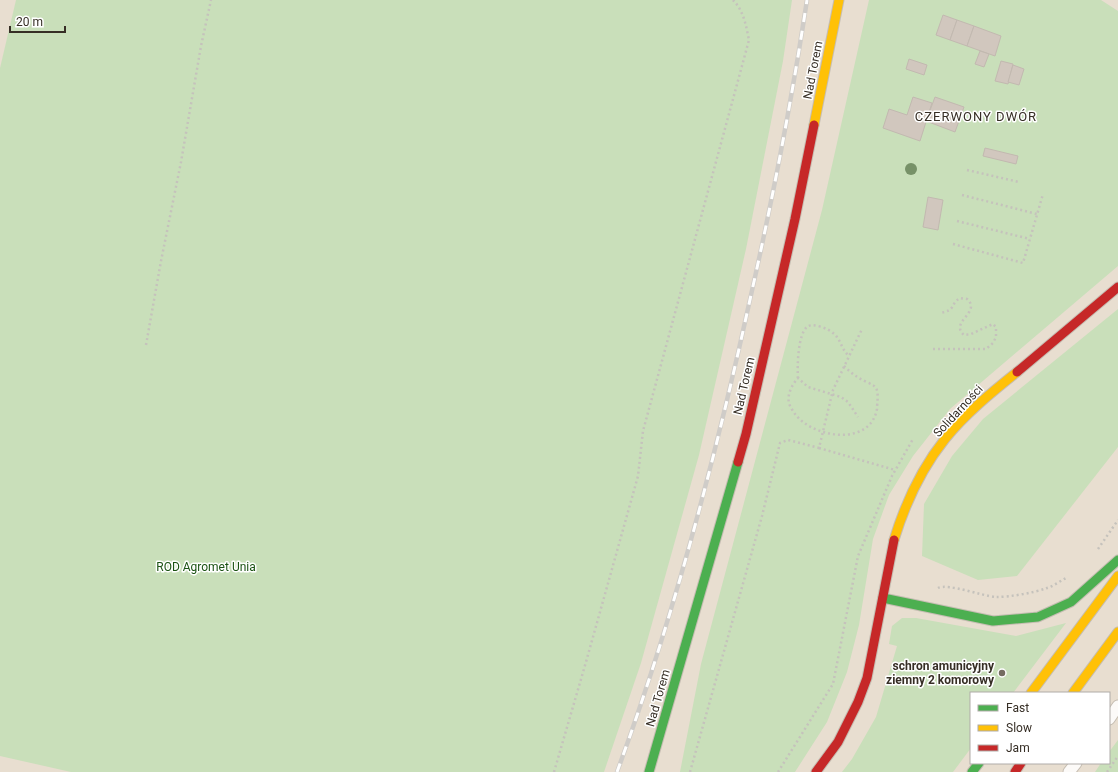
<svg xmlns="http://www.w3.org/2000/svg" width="1118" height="772" viewBox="0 0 1118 772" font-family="Roboto,sans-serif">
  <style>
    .green { fill: #c9dfba }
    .building { fill: #d1c7be; stroke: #c2b9b0 }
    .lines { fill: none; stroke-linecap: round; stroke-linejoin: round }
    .lane-casing { stroke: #c5bdb2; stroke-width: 13 }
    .fast-casing { stroke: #c5bdb2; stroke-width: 11 }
    .slow-casing { stroke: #c5bdb2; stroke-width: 11 }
    .jam-casing { stroke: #c5bdb2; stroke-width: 11 }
    .path { stroke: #c5c2bc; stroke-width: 2.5; stroke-dasharray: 2 3; stroke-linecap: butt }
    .lane { stroke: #fcfaf8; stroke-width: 11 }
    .fast { stroke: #4caf50; stroke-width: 9 }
    .slow { stroke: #ffc107; stroke-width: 9 }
    .jam { stroke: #c62828; stroke-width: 9 }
    .rail-casing { stroke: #cfccc8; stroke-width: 4.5 }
    .rail { stroke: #fff; stroke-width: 3; stroke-dasharray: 9; stroke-linecap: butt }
    .tree { fill: #779168 }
    .poi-dot { fill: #746c61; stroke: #fff; stroke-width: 1.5 }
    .labels { text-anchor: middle; stroke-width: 3; stroke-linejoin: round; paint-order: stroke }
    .street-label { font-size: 12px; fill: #362e25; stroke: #fff }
    .park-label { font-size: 12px; fill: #1b5213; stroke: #fff }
    .poi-label { font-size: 12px; font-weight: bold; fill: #362e25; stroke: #fff; text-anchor: end }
    .neighbourhood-label { font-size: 13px; letter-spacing: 1px; fill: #362e25; stroke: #fff }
  </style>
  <rect width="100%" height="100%" fill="#e8ded0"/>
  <g class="green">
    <polygon points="16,0 792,0 783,61 746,249 699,455 641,663 604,772 71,772 0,756 0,68"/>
    <polygon points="869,0 1101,0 1118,11 1118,266 950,409 913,456 889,495 873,539 859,625 847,672 827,722 795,772 680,772 701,664 822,210"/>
    <polygon points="1118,309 1118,447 1017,576 978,580 922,556 924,504 952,456 983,419"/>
    <polygon points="902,618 916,618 1016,636 1066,623 1013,693 971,693 971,748 953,772 842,772 852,759 876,717 897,646 889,644 892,626"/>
    <polygon points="1118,740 1118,772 1095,772 1101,763 1109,763 1109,752"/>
  </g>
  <g class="building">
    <polygon points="943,15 957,20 950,40 936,35"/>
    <polygon points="957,20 974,26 967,46 950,40"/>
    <polygon points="974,26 1001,36 995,56 967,46"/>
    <polygon points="980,51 989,54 984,67 975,64"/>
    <polygon points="909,59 927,65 924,75 906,69"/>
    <polygon points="1001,61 1013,64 1008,84 995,81"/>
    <polygon points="1013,65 1024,69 1019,85 1008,82"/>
    <polygon points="913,97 932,103 920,141 883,128 889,109 907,115"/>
    <polygon points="935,97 964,107 955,132 926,121"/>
    <polygon points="985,148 1018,156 1016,164 983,156"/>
    <polygon points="928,197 943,200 938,230 923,227"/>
  </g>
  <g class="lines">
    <g class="lane-casing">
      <g id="lane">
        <polyline points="1109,719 1118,706"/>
        <polyline points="1069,772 1076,763"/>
      </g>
    </g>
    <g class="fast-casing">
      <g id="fast">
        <polyline points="883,598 993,621 1038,617 1071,602 1118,560"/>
        <polyline points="649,772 738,462"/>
        <polyline points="972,772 979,763"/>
      </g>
    </g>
    <g class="slow-casing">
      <g id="slow">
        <polyline points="814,125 839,0"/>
        <path d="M 894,540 C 905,504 921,469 945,439 C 965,414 992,392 1017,372"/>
        <polyline points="1031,693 1118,576"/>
        <polyline points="1073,693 1118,632"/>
      </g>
    </g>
    <g class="jam-casing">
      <g id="jam">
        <polyline points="1017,372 1118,287"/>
        <polyline points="738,462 746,434 795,219 814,125"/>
        <polyline points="816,772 838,742 858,702 867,678 894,540"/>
        <polyline points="1015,772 1021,763"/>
      </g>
    </g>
    <g class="path">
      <polyline points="967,170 1019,182"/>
      <polyline points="962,195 1037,214"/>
      <polyline points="957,221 1030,239"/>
      <polyline points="953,244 1023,263 1043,194"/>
      <polyline points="146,345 161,261 181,162 201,46 211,0"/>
      <path d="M 933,349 L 986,349 L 993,343 L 996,337 L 996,327 L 993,324 L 971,334 L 964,335 C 949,322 982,312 967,299 L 960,298 C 949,305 957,310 940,313"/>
      <path d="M 844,366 C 851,373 859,379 869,383 C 872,385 874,385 876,388 C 879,393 877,403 877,409 C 870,447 813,438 795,414 C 793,411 790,407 789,403 C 787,394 792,385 798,378 L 808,387 L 841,397 L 848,402 L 858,417"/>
      <path d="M 798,378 C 797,367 798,334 807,327 C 812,322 829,329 833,333 C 841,339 841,349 849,356"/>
      <polyline points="819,448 895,470"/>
      <polyline points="1098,549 1118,520"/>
      <path d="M 938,588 C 948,583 982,596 996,597 C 1010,597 1033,593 1047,588 C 1054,586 1060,581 1066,578"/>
      <path d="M 554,772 L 586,662 L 638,476 L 643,431 L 749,40 C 746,26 744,11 733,0"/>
      <polyline points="690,772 762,516 780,443 788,440 819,448 833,390 862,329"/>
      <polyline points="778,772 833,684 858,556 892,476 913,439"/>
      <polyline points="1107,772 1118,756"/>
    </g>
    <use href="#lane" class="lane"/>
    <use href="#fast" class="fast"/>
    <use href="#slow" class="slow"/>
    <use href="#jam" class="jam"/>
    <g class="rail-casing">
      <path id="rail" d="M 617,772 C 674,617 716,456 751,295 C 773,197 792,99 807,0"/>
    </g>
    <use href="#rail" class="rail"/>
  </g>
  <circle class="tree" cx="911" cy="169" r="6"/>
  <circle class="poi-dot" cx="1002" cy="673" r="4"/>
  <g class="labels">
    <g class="street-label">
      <text transform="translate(813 70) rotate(-79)" y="4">Nad Torem</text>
      <text transform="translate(744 386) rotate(-77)" y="4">Nad Torem</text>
      <text transform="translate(958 411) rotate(-47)" y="4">Solidarności</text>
      <text transform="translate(658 698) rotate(-74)" y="4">Nad Torem</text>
    </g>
    <g class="park-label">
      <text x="206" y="571">ROD Agromet Unia</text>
    </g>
    <g class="poi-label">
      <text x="994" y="670">schron amunicyjny<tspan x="994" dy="14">ziemny 2 komorowy</tspan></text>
    </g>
    <g class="neighbourhood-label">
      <text x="976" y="121">CZERWONY DWÓR</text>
    </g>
  </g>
  <rect x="970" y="692" width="140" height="72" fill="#ffffff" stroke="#afaba8"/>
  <rect x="978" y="705" width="20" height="6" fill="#4caf50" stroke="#afaba8"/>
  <text x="1006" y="712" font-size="12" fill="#362e25">Fast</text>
  <rect x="978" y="725" width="20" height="6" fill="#ffc107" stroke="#afaba8"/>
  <text x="1006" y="732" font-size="12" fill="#362e25">Slow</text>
  <rect x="978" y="745" width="20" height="6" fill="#c62828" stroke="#afaba8"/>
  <text x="1006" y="752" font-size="12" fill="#362e25">Jam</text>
  <path d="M10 26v6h55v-6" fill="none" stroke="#362e25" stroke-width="2"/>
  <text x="16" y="26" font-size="12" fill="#362e25" stroke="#ffffff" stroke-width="3" paint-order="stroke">20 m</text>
</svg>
